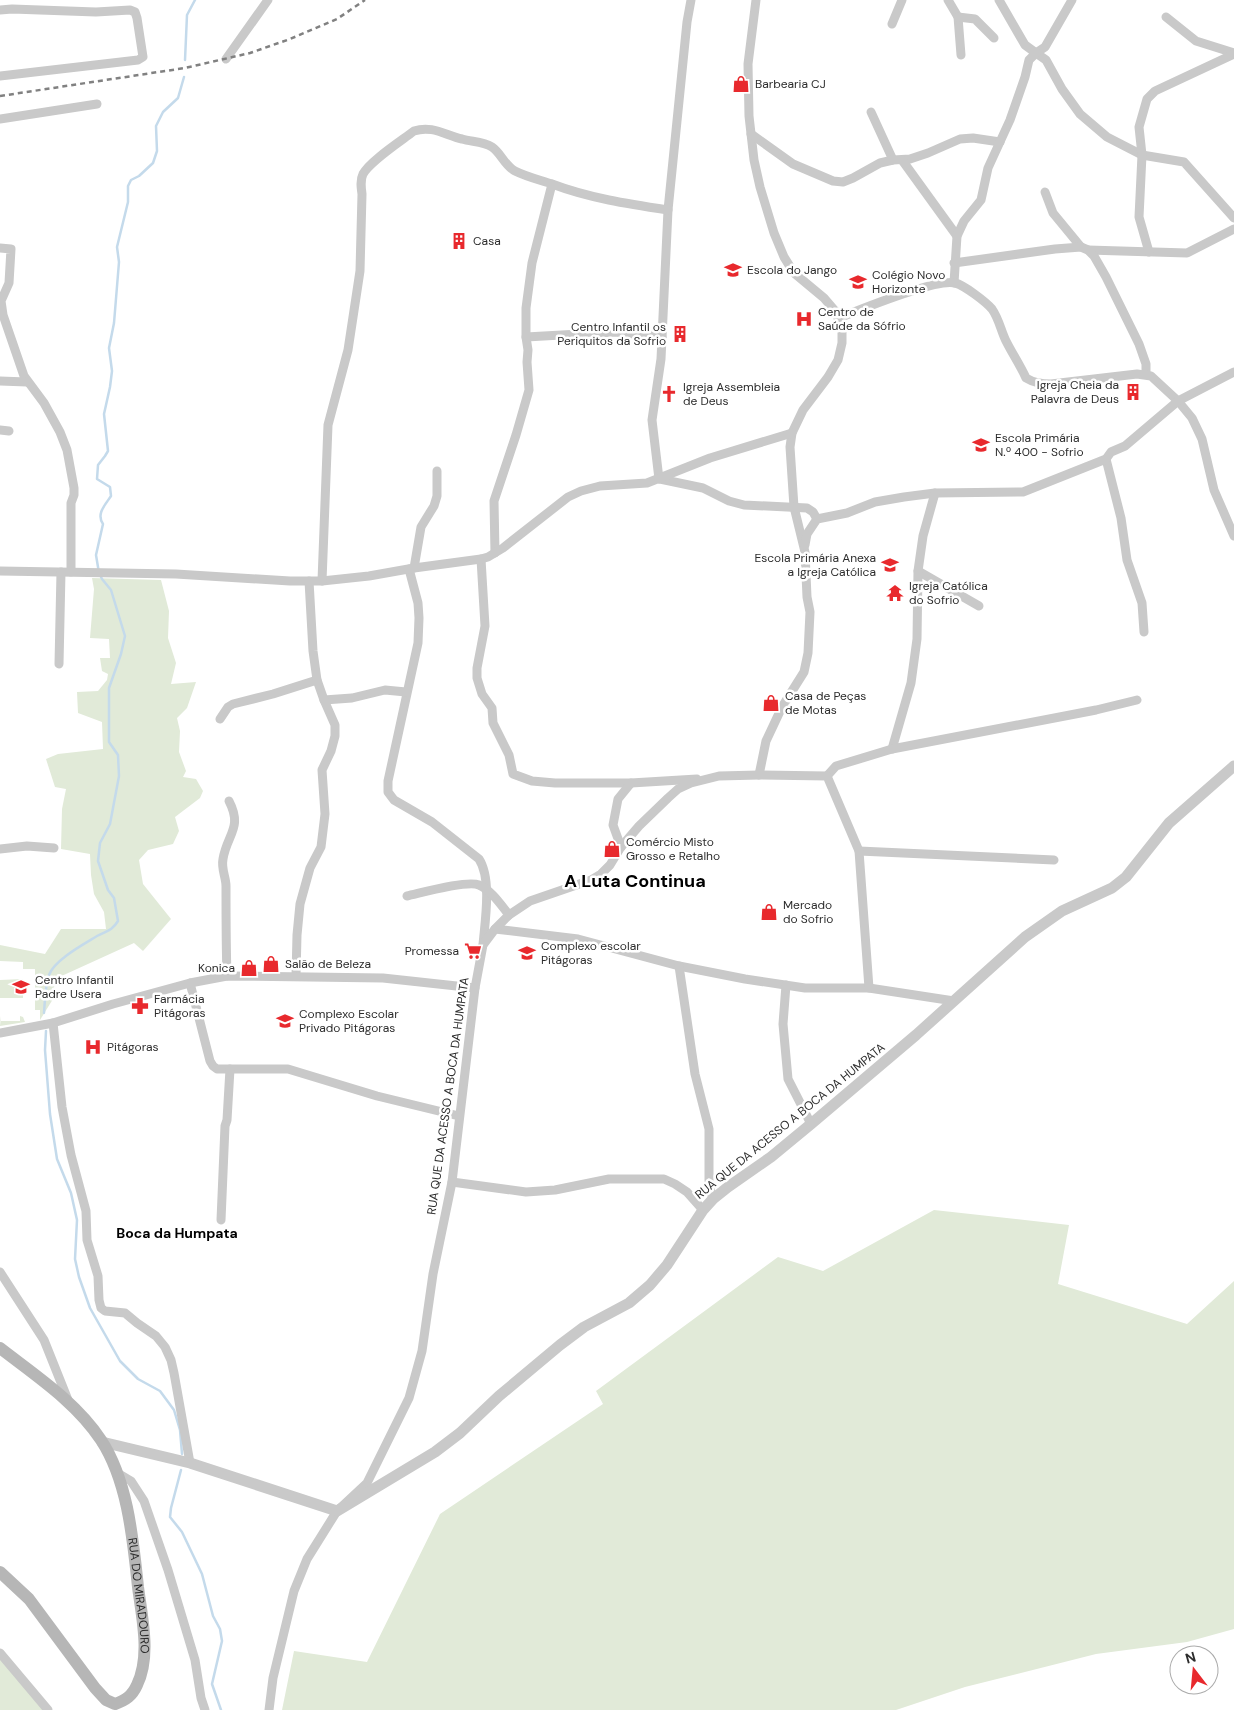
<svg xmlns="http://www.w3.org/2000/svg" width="1234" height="1710" viewBox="0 0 1234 1710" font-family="'DM Sans',sans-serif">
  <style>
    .green { fill: #e1ead8 }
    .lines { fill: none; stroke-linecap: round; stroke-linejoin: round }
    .stream { stroke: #c4daeb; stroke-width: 2.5 }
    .minor { stroke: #c9c9c9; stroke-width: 9 }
    .tertiary { stroke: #c9c9c9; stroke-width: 11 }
    .secondary { stroke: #b6b6b6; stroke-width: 12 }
    .rail { stroke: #818181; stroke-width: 2.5; stroke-dasharray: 5 4; stroke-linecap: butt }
    .labels { text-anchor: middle; stroke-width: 5; stroke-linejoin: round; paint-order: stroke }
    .poi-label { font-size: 12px; fill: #2c2c2c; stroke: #fff; text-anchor: start }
    .street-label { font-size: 12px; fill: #2c2c2c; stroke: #fff }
    .neighbourhood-label { font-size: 14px; font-weight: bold; fill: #000; stroke: #fff }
    .district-label { font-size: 18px; font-weight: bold; fill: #000; stroke: #fff }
  </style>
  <rect width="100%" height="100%" fill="#fff"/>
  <g class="green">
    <polygon points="92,578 161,580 169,611 168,638 176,663 171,684 196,682 187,708 177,718 180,731 179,752 186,771 183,777 196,779 203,791 200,798 175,817 179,831 173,844 148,850 139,860 143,884 171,919 143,951 134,943 55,979 53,999 40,1020 40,1010 35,1010 35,969 23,969 23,962 0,961 0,945 45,954 61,929 106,929 104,912 94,894 91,875 90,854 61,849 62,809 66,789 55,787 46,759 58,754 103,749 102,722 78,713 77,692 98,691 107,680 108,674 102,671 100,658 110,658 109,639 90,638 94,589"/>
    <polygon points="23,979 23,998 0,998 0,980"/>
    <polygon points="1,1016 1,1021 20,1021 20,1016 23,1017 25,1022 0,1026"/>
    <polygon points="934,1210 1069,1225 1058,1284 1187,1324 1234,1281 1234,1629 1187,1642 1096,1654 965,1687 896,1710 282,1710 294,1651 367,1662 440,1514 603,1404 596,1391 778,1257 823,1271"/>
    <polygon points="0,1653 48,1710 0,1710"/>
  </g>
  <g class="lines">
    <g class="stream">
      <polyline points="185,60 187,15 195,0"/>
      <path d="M 44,1013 C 45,1001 45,986 49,975 C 54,960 84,944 97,936 C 106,931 112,931 118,921 L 114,898 L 108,890 L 98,861 L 100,843 L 110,824 L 119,776 L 118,755 L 109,742 L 109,688 L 121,654 L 125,636 L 111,590 L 102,579 L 99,573 L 96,555 L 103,524 C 96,514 105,505 111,496 L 110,487 L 97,479 L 98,465 L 105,456 L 108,451 L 104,414 L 110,387 L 112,371 L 109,348 L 114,323 L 119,262 L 117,247 L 128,202 L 128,186 L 131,180 L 139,176 L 153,163 L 157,151 L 156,126 L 163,112 L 178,98 L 184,77"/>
      <polyline points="46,1031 45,1050 50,1114 57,1159 71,1193 77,1220 75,1259 79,1277 90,1308 120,1361 138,1379 160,1391 174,1410 180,1430 182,1454"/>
      <polyline points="181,1470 171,1508 170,1517 182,1532 202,1574 213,1616 220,1629 222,1641 212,1684 221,1710"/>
    </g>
    <g class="minor">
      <polyline points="756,0 748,64 749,116 754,160 760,187 774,233 784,257 794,273 824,298 836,312 842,330 842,343 838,360 828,377 803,410 792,433 790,447 794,507 805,552 807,597 810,612 808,653 804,672 782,707 766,741 759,775"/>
      <polyline points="948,0 958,17 961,55"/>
      <polyline points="1072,0 1045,47 1036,53 1046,60 1062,89 1080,114 1107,137 1142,155 1184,162 1234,218"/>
      <polyline points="0,10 12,9 96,12 130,10 135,12 137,18 143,57 138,60 0,76"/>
      <polyline points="958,17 975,19 994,38"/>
      <polyline points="1166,17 1196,41 1234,53"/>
      <polyline points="892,24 902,0"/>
      <polyline points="226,59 268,0"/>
      <polyline points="871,112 893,160"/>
      <polyline points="0,119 97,104"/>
      <polyline points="751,134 793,164 833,181 843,182 853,178 880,163 893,160 910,159 928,153 960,139 973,138 1000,142"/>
      <polyline points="902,160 957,236"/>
      <polyline points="1045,192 1053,213 1081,247"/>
      <polyline points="0,248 11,249 9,283 1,301 3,315 24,376 44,403 60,432 67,450 74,488 74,495 71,503 71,572"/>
      <polyline points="1088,250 1187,253 1234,229"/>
      <polyline points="1149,252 1139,217 1142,155 1139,127 1147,99 1155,91 1234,54"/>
      <polyline points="954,263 1055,249 1081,247 1088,250 1094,256 1106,277 1139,344 1146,364 1146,374"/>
      <polyline points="954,283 957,236 964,221 981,200 988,168 1010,120 1025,77 1029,60 1036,53 1025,45 999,0"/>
      <path d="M 839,318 C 859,310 937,278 955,283 C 964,285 986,302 992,309 C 999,319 1001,331 1006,341 C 1012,353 1020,365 1026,378 C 1034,383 1041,384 1051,384 L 1137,374 L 1151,376 L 1178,401 L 1192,418 L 1202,439 L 1214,490 L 1234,536"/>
      <polyline points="526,337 615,332 662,337"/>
      <polyline points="0,381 27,382"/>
      <polyline points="0,430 9,431"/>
      <polyline points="1106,459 1121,518 1127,560 1142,603 1144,632"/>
      <polyline points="659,479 652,420 661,359 668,210 687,22 691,0"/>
      <polyline points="660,479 703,488 729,501 744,505 807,508 813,512 817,519"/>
      <polyline points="805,545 807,534 817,519 847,513 875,502 904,497 935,493 1023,492 1106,459 1111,452 1125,446 1178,401 1234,372"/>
      <polyline points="495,553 494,501 516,435 529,390 527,362 528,350 526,337 526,308 532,263 552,184"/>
      <polyline points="481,559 485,626 477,668 477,678 482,694 492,708 493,723 509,755 513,774 532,781 555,783 631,783 697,779"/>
      <polyline points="414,568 421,527 434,506 437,496 437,471"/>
      <path d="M 409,569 L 418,603 L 419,618 L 418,643 L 388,781 L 388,792 L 394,800 L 432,822 L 479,859 C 492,879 485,921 483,945"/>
      <polyline points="0,571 176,574 290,581 322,581 369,576 414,568 481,559 488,557 503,548 568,497 581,491 600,486 647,483 710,458 792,433"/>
      <polyline points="918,571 979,606"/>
      <path d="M 322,581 L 328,425 L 348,350 L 360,271 L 362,194 C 361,187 360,180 363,174 C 370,161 401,141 414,131 C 432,125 445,135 462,139 C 471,142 483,141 492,147 C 501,153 505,166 515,171 C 527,177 540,180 552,184 C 589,198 628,204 668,210"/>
      <polyline points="59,664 61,572"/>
      <polyline points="324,700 352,698 385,690 406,692"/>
      <polyline points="220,719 228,707 233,704 273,694 317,680"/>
      <polyline points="892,749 911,683 917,639 918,571 923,536 935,493"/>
      <polyline points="827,776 836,766 892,749 1096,710 1137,700"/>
      <polyline points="621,847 613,825 618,799 631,783"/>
      <polyline points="0,849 27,846 54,848"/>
      <polyline points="859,851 1054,860"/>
      <path d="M 407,896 C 421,893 467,880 479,885 C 491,890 501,905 509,915"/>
      <polyline points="495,929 578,939 679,966 745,979 805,988 869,988 954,1001"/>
      <polyline points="679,966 695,1074 709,1129 709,1185 713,1199"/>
      <path d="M 227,976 C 226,946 226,916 226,886 C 226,877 221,869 223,859 C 227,834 243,828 229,801"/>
      <polyline points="296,976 297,935 300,904 310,868 321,847 325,814 322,770 331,751 335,736 335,725 324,700 317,680 313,651 309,581"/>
      <polyline points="190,983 210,1061 213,1066 217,1069 288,1069 377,1096 459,1116"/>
      <polyline points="786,985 783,1024 788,1079 811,1124"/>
      <polyline points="53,1023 62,1107 71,1155 86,1211 87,1240 98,1276 99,1300 101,1308 105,1311 125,1313 137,1323 156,1336 165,1347 171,1360 174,1373 190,1463"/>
      <polyline points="0,1033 53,1023 113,1004 190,983 227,976 383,978 475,988"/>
      <polyline points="452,1182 526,1192 555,1190 609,1179 664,1179 675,1184 687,1192 703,1210"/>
      <polyline points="221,1220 225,1126 227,1120 230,1069"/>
      <polyline points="0,1272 44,1340 68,1400"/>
      <polyline points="116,1472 131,1481 144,1501 168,1570 195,1660 201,1698 205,1710"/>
      <polyline points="0,1653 48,1710"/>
      <polyline points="269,1710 273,1678 294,1591 307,1559 337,1511 367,1483 409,1398 422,1351 433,1274 452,1182 475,988 483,945 495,929 509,915 530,901 591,880 601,874 610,865 621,847 639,826 668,798 678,789 691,783 719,776 759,775 827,776 859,851 869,988"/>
    </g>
    <polyline class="tertiary" points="102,1442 190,1463 337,1511 435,1452 460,1433 499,1396 560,1345 584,1327 629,1303 650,1285 667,1265 703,1210 713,1199 728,1187 771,1157 811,1124 916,1035 1025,937 1062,911 1112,888 1126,877 1169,823 1234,766"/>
    <path class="secondary" id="s1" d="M 0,1348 C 36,1376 76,1402 101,1440 C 128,1481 133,1540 138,1587 C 142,1618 151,1656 137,1685 C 132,1696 126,1700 115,1704 L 106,1700 L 95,1688 L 29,1599 L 0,1572"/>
    <polyline class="rail" points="0,96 185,68 250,53 290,39 337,19 365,0"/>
  </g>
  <defs>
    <g id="shop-bare" transform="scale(1.35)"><path d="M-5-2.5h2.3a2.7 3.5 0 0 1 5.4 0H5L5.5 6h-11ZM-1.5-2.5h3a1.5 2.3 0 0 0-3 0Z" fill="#e8292d" stroke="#fff" stroke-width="2.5" paint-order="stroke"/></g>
    <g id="building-bare" transform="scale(1.35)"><path d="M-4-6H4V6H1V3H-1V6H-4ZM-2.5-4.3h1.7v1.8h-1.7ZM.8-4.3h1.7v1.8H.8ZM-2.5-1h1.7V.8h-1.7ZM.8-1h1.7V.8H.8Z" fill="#e8292d" stroke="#fff" stroke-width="2.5" paint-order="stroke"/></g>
    <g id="school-bare" transform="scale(1.35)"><path d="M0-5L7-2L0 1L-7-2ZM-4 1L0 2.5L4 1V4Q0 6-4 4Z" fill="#e8292d" stroke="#fff" stroke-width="2.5" paint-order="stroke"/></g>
    <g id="university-bare" transform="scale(1.35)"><path d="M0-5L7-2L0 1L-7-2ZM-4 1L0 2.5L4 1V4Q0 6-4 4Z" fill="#e8292d" stroke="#fff" stroke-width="2.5" paint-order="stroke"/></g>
    <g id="hospital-bare" transform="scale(1.35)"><path d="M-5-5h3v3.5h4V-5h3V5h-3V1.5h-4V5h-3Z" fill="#e8292d" stroke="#fff" stroke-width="2.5" paint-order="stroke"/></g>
    <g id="church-bare" transform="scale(1.35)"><path d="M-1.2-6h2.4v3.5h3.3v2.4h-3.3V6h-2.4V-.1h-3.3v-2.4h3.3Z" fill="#e8292d" stroke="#fff" stroke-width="2.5" paint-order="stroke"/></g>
    <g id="temple-bare" transform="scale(1.35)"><path d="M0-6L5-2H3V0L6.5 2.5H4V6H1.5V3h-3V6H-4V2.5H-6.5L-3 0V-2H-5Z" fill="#e8292d" stroke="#fff" stroke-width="2.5" paint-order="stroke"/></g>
    <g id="supermarket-bare" transform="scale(1.35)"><path d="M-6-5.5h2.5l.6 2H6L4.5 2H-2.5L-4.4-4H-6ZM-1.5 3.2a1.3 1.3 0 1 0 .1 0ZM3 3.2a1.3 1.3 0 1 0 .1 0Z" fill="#e8292d" stroke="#fff" stroke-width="2.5" paint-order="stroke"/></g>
    <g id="pharmacy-bare" transform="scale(1.35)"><path d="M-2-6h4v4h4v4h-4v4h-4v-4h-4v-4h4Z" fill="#e8292d" stroke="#fff" stroke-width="2.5" paint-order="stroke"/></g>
  </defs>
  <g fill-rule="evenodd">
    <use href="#shop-bare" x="741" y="84"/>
    <use href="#building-bare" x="459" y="241"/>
    <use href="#school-bare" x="733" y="270"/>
    <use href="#university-bare" x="858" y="282"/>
    <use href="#hospital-bare" x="804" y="319"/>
    <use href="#building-bare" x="680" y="334"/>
    <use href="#building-bare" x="1133" y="392"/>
    <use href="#church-bare" x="669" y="394"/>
    <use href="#school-bare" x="981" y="445"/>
    <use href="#school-bare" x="890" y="565"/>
    <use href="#temple-bare" x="895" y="593"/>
    <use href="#shop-bare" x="771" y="703"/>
    <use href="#shop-bare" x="612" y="849"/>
    <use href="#shop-bare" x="769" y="912"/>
    <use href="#supermarket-bare" x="473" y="951"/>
    <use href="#school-bare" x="527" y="953"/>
    <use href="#shop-bare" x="271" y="964"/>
    <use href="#shop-bare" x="249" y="968"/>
    <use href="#school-bare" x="21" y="987"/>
    <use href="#pharmacy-bare" x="140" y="1006"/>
    <use href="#school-bare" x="285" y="1021"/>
    <use href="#hospital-bare" x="93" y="1047"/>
  </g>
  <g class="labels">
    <g class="poi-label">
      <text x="755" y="88">Barbearia CJ</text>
      <text x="473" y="245">Casa</text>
      <text x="747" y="274">Escola do Jango</text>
      <text x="872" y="279">Colégio Novo<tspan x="872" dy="14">Horizonte</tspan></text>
      <text x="818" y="316">Centro de<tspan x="818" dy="14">Saúde da Sófrio</tspan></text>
      <text x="666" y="331" text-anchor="end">Centro Infantil os<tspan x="666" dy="14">Periquitos da Sofrio</tspan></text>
      <text x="1119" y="389" text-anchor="end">Igreja Cheia da<tspan x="1119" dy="14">Palavra de Deus</tspan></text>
      <text x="683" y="391">Igreja Assembleia<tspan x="683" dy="14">de Deus</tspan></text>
      <text x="995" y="442">Escola Primária<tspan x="995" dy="14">N.º 400 - Sofrio</tspan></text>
      <text x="876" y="562" text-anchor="end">Escola Primária Anexa<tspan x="876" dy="14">a Igreja Católica</tspan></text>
      <text x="909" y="590">Igreja Católica<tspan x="909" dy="14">do Sofrio</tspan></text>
      <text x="785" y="700">Casa de Peças<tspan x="785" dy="14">de Motas</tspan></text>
      <text x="626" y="846">Comércio Misto<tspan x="626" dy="14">Grosso e Retalho</tspan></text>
      <text x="783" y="909">Mercado<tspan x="783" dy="14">do Sofrio</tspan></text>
      <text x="541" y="950">Complexo escolar<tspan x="541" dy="14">Pitágoras</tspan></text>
      <text x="459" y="955" text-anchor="end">Promessa</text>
      <text x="285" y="968">Salão de Beleza</text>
      <text x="235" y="972" text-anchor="end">Konica</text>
      <text x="35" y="984">Centro Infantil<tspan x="35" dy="14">Padre Usera</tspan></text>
      <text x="154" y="1003">Farmácia<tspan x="154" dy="14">Pitágoras</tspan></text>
      <text x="299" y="1018">Complexo Escolar<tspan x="299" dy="14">Privado Pitágoras</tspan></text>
      <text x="107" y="1051">Pitágoras</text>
    </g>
    <g class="street-label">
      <text transform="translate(448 1096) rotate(-82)" y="4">RUA QUE DA ACESSO A BOCA DA HUMPATA</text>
      <text transform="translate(790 1121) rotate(-39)" y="4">RUA QUE DA ACESSO A BOCA DA HUMPATA</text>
      <text dy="4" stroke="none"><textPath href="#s1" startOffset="299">RUA DO MIRADOURO</textPath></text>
    </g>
    <g class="neighbourhood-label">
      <text x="177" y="1238">Boca da Humpata</text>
    </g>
    <g class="district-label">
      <text x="635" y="887">A Luta Continua</text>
    </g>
  </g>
  <g transform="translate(1194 1670) rotate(344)"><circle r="24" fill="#ffffff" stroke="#ababab"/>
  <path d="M0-4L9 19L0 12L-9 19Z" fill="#e8292d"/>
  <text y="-8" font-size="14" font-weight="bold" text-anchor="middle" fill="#2c2c2c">N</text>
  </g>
</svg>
